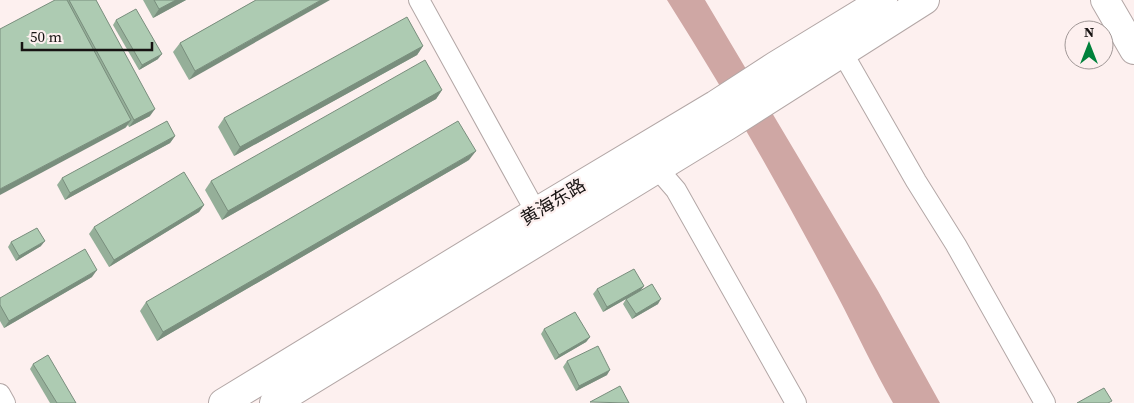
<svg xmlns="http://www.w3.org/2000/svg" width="1134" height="403" viewBox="0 0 1134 403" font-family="'Source Serif 4','Noto Sans SC',serif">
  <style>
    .water { fill: #cfa7a4 }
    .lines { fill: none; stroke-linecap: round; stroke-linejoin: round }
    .street-casing { stroke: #b3a7a6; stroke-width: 22 }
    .secondary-casing { stroke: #b3a7a6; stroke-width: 30 }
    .street { stroke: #fff; stroke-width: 20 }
    .secondary { stroke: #fff; stroke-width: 28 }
    .wall { fill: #95af99 }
    .shaded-wall { fill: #798e7d }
    .building { fill: #adcbb2; stroke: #798e7d }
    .labels { text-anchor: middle; stroke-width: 4.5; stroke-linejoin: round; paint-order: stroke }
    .street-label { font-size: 18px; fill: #171312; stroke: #fdf0ef }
  </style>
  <rect width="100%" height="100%" fill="#fdf0ef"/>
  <path class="water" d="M 667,0 L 705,0 L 878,291 L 940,403 L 893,403 C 873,368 856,331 837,295 C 784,195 728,96 667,0 Z"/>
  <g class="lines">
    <g class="street-casing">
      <g id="street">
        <polyline points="419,0 536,212"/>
        <polyline points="842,52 916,181 956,245 1045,403"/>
        <polyline points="657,168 676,190 796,403"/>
        <polyline points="0,394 5,403"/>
      </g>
    </g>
    <g class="secondary-casing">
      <g id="secondary">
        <polyline points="1105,0 1134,50"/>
        <polyline points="223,403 536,212 715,105 775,66 883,0"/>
        <polyline points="274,403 727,126 925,0"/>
      </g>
    </g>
    <use href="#street" class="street"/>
    <use href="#secondary" class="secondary"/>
  </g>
  <g class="wall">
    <polygon points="55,0 96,0 150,116 129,127 128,125 125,128"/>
    <polygon points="143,0 186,0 153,18"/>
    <polygon points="256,0 189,80 173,52 180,43"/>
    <polygon points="116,20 158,59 139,70 113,25"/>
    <polygon points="423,46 417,55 234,156 218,127 224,118"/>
    <polygon points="442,90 436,99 222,220 205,190 211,181"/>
    <polygon points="175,136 170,143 65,200 57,185 62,178"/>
    <polygon points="469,160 157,341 140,311 146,302"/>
    <polygon points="204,205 199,212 109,267 89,234 94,227"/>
    <polygon points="11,242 41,246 16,261 8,247"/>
    <polygon points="92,277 4,328 0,321 0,298"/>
    <polygon points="644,286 641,290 658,304 632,319 623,304 626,299 603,312 593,294 597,289"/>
    <polygon points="544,329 590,337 586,342 555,360 541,334"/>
    <polygon points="567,361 607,375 576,391 563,367"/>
    <polygon points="33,364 76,403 50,403 30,369"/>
  </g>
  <g class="shaded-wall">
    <polygon points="176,0 186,0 153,18 159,9"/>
    <polygon points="321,0 330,0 189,80 195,71"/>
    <polygon points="423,46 417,55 234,156 240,147"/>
    <polygon points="162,54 158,59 139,70 142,65"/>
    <polygon points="442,90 436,99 222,220 228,211"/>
    <polygon points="155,109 150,116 129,127 134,120"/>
    <polygon points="131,120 125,128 0,195 0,189"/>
    <polygon points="175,136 170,143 65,200 70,193"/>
    <polygon points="476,151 469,160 157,341 163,332"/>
    <polygon points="204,205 199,212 109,267 114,260"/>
    <polygon points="45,241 41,246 16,261 19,256"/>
    <polygon points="97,270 92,277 4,328 9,321"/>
    <polygon points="644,286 640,291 603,312 607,307"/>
    <polygon points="661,299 658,304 632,319 636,314"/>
    <polygon points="590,337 586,342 555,360 559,355"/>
    <polygon points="610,370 607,375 576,391 579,386"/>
  </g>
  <g class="building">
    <polygon points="55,0 67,0 131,120 0,189 0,29"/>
    <polygon points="69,0 96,0 155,109 134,120"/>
    <polygon points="154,0 176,0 159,9"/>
    <polygon points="256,0 321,0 195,71 180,43"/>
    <polygon points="136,9 162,54 142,65 116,20"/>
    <polygon points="407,17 423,46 240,147 224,118"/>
    <polygon points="425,60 442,90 228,211 211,181"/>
    <polygon points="167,121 175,136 70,193 62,178"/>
    <polygon points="458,121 476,151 163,332 146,302"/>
    <polygon points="184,172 204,205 114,260 94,227"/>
    <polygon points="37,228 45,241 19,256 11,242"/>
    <polygon points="85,249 97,270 9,321 0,305 0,298"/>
    <polygon points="634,269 644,286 607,307 597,289"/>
    <polygon points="652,284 661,299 636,314 626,299"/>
    <polygon points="575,312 590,337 559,355 544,329"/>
    <polygon points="598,346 610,370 579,386 567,361"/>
    <polygon points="48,355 76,403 57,403 33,364"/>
    <polygon points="620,386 629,403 590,402"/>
    <polygon points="1104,388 1112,401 1108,403 1077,403"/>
  </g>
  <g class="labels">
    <g class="street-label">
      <text transform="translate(553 202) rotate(-31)" y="6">黄海东路</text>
    </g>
  </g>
  <g transform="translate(1089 45)"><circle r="24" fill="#fdf0ef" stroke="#a19897"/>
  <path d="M0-4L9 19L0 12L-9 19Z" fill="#00813b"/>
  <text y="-8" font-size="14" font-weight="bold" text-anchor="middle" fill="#171312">N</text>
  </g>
  <path d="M22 42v8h130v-8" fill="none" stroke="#171312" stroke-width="2.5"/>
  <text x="30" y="42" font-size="15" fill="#171312" stroke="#fdf0ef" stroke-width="4" paint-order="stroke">50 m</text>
</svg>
